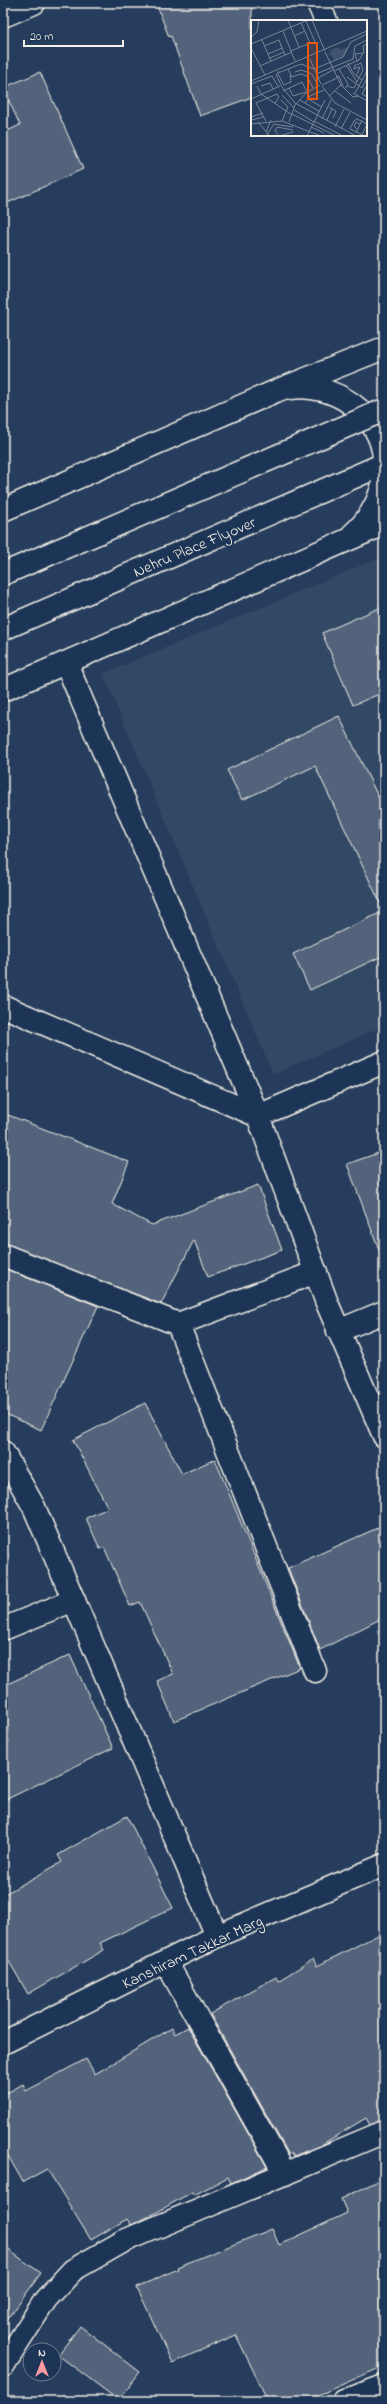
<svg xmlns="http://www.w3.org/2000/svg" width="387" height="2404" viewBox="0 0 387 2404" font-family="'Indie Flower',sans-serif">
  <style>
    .built { fill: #334966 }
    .green { fill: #40546f; stroke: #9aa2ac }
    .building { fill: #52647b; stroke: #f4f1e8 }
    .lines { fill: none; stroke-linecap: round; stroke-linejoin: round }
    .minor-casing { stroke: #f4f1e8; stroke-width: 25 }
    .major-casing { stroke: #f4f1e8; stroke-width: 25 }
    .minor { stroke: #1d3557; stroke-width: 22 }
    .major { stroke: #1d3557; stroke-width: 22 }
    .major-bridge-casing { stroke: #f4f1e8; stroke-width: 25; stroke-linecap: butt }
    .major-bridge { stroke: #1d3557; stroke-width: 22 }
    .labels { text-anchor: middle; stroke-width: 4; stroke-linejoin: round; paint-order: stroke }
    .street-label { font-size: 16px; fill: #f4f1e8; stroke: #1d3557 }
    .inset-road { fill: none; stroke: #788595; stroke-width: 1 }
    .view { fill: #e8590c; fill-opacity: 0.15; stroke: #e8590c; stroke-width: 2 }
    .inset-edge { fill: none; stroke: #f4f1e8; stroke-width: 2 }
  </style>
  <rect width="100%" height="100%" fill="#263d5d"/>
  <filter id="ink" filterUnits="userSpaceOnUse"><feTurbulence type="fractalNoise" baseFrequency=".025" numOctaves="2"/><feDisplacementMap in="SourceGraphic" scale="8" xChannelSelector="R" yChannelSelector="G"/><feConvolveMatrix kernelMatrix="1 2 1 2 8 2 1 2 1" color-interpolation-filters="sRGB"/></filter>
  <g filter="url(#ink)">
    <polygon class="built" points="384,556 384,1026 273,1074 103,674"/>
    <polygon class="green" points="3,1525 9,1563 3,1577"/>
    <g class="building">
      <polygon points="156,3 252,3 252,97 200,116 171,36 169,37"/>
      <polygon points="40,72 83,169 3,205 3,133 20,125 3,88"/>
      <polygon points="384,606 384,692 353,705 322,633"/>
      <polygon points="339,716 384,809 384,911 315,766 242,800 227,770"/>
      <polygon points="384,911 384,955 310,990 293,954"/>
      <polygon points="3,1113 129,1162 112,1204 152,1225 258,1185 282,1250 208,1277 194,1240 161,1304 3,1243"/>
      <polygon points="384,1151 384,1255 381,1255 347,1164"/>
      <polygon points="3,1268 98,1306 41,1430 3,1413"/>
      <polygon points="145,1403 182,1474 215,1459 300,1668 174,1721 157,1681 173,1674 140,1602 130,1606 104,1547 100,1549 86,1518 108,1508 73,1440"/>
      <polygon points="384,1525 384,1617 320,1650 288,1568"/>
      <polygon points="70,1655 113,1748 3,1801 3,1686"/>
      <polygon points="127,1816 173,1908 100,1943 104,1950 28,1994 3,1951 3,1895 62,1862 58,1855"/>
      <polygon points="384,1932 384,2120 370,2125 366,2118 321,2145 294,2156 292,2153 289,2155 210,2014 276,1977 278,1981 313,1959 317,1966"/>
      <polygon points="188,2027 267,2167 231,2183 228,2177 194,2195 192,2192 150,2216 131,2225 127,2219 91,2240 47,2169 23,2182 3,2147 3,2095 23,2084 26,2091 86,2059 95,2074 172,2028 175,2034"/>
      <polygon points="384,2178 384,2366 305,2401 268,2401 236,2335 172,2363 137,2287 178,2269 177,2267 272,2229 279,2245 347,2213 341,2199"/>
      <polygon points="3,2246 41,2273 3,2326"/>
      <polygon points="80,2326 140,2372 118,2400 58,2355"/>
    </g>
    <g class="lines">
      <g class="minor-casing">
        <g id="minor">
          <polyline points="318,3 326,21"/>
          <polyline points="3,16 34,3"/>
          <polyline points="66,663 258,1116 327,1303 384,1436"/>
          <polyline points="3,1006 258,1116 384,1062"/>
          <polyline points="3,1255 178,1324 315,1671"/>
          <polyline points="178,1324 316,1272"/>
          <polyline points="338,1331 384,1312"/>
          <polyline points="3,1452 34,1507 217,1936"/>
          <polyline points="3,1629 74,1600"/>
          <polyline points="166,1962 285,2174"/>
          <polyline points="3,2043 217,1936 384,1865"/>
          <polyline points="3,2366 46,2299 73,2270 124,2241 384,2132"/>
          <polyline points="344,2401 384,2386"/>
        </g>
      </g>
      <g class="major-casing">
        <g id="major">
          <path d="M 291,388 C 333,382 381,414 384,458"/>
          <polyline points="3,510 276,391 384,348"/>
          <path d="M 353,534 C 370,519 380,502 384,479"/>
          <polyline points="3,629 384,464"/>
          <polyline points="3,690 384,524"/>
        </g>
      </g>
      <use href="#minor" class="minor"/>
      <use href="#major" class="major"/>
      <g class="major-bridge-casing">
        <polyline id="major-bridge" points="3,574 384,410"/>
      </g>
      <use href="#major-bridge" class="major-bridge"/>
    </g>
  </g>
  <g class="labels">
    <g class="street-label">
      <text transform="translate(194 546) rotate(-23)" y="6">Nehru Place Flyover</text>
      <text transform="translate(192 1951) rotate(-25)" y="6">Kanshiram Takkar Marg</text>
    </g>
  </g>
  <g transform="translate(251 20)">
    <rect width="116" height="116" fill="#263d5d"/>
    <path d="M 87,27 L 89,30 L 97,27 L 94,35 L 83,40 L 81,35 L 78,36 L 80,30 Z" fill="#40546f"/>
    <path class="inset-road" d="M 37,0 L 48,27M 61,0 L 74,31M 55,1 L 65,24M 32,11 L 44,41M 43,16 L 54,11M 0,17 L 6,12 L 8,0M 11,20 L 20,41M 0,24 L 57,0M 13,26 L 28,20 L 31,28M 0,28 L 14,55M 40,31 L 59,23 L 50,3M 74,32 L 90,65 L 102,77 L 107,76M 17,34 L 31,28 L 34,35M 19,38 L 33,32M 59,39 L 70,64M 106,41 L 104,34 L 112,33M 97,43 L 102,53 L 111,60M 95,45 L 106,62M 9,46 L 41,32M 37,49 L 41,57 L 50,54 L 56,56 L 62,68M 88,49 L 97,64 L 96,66M 102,49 L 109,47 L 105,57M 28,51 L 25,55 L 31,67 L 44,83 L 105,116M 83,51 L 108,40 L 113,32 L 112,26 L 116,24M 44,52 L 50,50 L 61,54 L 65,62M 27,53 L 50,44 L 63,49 L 92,37 L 100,22 L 116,14M 27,54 L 33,65 L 40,62 L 39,55M 65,54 L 102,39 L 104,26 L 116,20M 85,57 L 88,56 L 92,66M 96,57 L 111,68 L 116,58M 67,58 L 82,50M 0,61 L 116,11M 0,64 L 21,56 L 27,66M 71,65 L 86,58M 116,65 L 111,74 L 116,77M 6,66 L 10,74 L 41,95M 10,66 L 19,63 L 22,69M 71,66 L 84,83 L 116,100M 38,68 L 42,76 L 55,72M 94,68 L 96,66 L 103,68 L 112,50 L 110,43 L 103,46 L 104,48M 32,71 L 51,62 L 56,72M 84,71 L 100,83M 102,73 L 116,81M 104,73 L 116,51M 31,75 L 43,88M 78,76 L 90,65M 0,79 L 29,66M 57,79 L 71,87M 30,80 L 37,87 L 31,101M 49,80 L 69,92M 5,83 L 26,74 L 28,77 L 24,83M 5,83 L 15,101M 54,83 L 59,76 L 73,70M 78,87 L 85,91 L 82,98M 43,90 L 63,102M 41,94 L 85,116M 0,97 L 12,93M 71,99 L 80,80M 0,100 L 13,97M 76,100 L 81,89M 63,101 L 92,116M 7,102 L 19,116M 38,102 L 44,85 L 55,73 L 69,65M 0,104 L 31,101 L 70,116M 23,104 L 42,107M 60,107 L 73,113M 84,107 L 93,89M 90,109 L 99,92M 106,109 L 103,106 L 105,102 L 109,104M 42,110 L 26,107 L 24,111 L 28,116 L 42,112M 15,112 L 20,100M 105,113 L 111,100M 111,115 L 116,104M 112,115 L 99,109 L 103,101 L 106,99 L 116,104M 15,116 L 23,104M 56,116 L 74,80"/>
    <path class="view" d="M 57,23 L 66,23 L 66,79 L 57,79 Z"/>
    <rect width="116" height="116" class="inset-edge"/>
  </g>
  <rect width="387" height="2404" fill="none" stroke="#1d3557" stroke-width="16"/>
  <rect x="8" y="8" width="371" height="2388" fill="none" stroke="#f4f1e8" stroke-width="1.5" filter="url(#ink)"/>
  <g transform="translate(42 2362)"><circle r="19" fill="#1d3557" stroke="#738091"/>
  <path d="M0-3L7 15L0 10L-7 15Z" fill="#ff9aa2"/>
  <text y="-6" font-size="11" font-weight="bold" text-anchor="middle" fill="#f4f1e8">N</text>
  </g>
  <path d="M24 40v6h99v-6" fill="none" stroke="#f4f1e8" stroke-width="2"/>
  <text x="30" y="40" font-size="12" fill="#f4f1e8" stroke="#1d3557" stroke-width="3" paint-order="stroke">20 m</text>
</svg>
